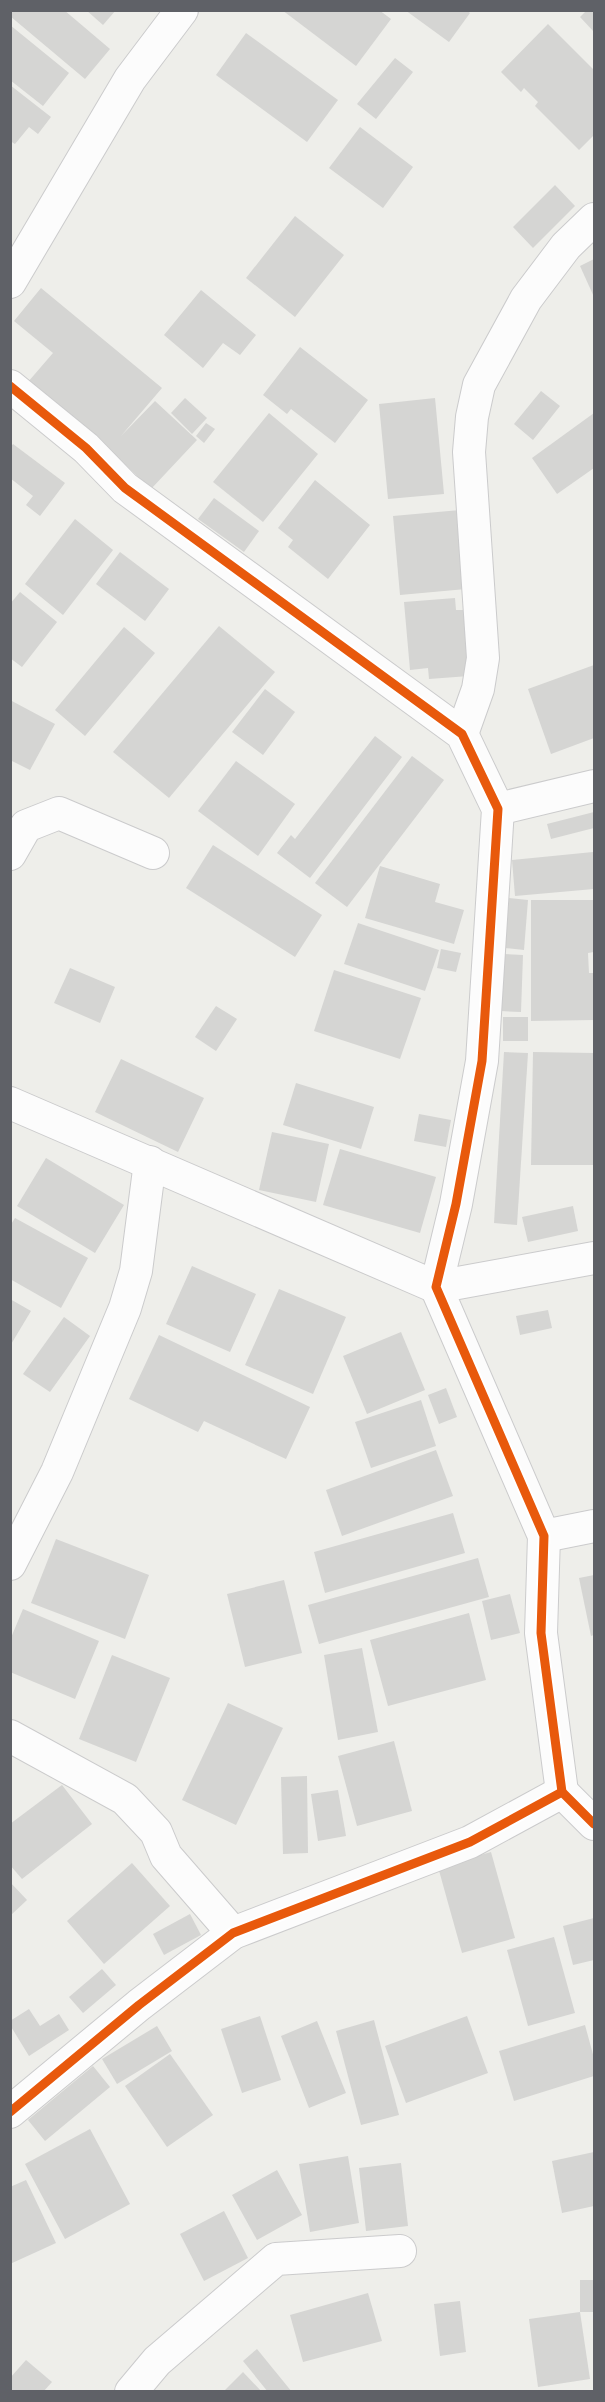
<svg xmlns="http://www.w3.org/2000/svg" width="605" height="2402" viewBox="0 0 605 2402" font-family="'DM Sans',sans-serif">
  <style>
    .building { fill: #d5d5d3 }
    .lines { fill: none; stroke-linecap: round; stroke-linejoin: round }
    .street-casing { stroke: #cbcbcc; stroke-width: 34 }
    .street { stroke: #fcfcfc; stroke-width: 32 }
    .cycleway-casing { stroke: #fff; stroke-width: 13 }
    .cycleway { stroke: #e8590c; stroke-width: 9 }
  </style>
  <rect width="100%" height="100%" fill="#eeeeea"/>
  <g class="building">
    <polygon points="10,10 64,10 110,49 85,79 10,16"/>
    <polygon points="86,10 116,10 103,25"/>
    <polygon points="282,10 379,10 391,19 356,66"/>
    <polygon points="405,10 467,10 470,13 449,42"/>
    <polygon points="587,10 594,10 594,32 580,17"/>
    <polygon points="548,24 594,70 594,135 579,150 535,106 538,102 524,88 521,92 501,72"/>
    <polygon points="10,25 69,73 43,106 10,80"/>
    <polygon points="246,33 338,100 307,142 216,75"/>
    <polygon points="395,58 413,72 376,119 357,104"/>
    <polygon points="10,85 51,117 38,134 29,127 15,144 10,141"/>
    <polygon points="360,127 413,167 383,208 329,168"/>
    <polygon points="555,185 575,206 533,248 513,227"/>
    <polygon points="295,216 344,255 295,317 246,278"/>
    <polygon points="594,259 594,297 580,266"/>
    <polygon points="41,288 162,388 121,436 155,401 197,440 151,489 109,449 28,382 53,353 14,321"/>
    <polygon points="201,290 256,335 240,355 223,343 203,368 164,335"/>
    <polygon points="300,347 368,400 335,443 291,409 287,414 263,395"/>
    <polygon points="541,391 560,406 533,440 514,424"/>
    <polygon points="185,398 207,418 192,434 171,413"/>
    <polygon points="435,398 444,494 388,499 379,404"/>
    <polygon points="269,413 318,454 263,522 213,482"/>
    <polygon points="594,413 594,468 557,494 532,458"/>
    <polygon points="206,423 215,429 204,443 196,436"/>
    <polygon points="13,444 65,483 40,516 26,505 33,496 10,478 10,448"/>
    <polygon points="315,480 370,525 328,579 288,547 293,540 278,528"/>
    <polygon points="214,498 259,531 244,552 198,519"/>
    <polygon points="460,510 466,589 400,595 393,516"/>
    <polygon points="75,519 113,550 63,615 25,584"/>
    <polygon points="120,552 169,589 145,621 96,584"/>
    <polygon points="20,592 57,622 22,667 10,658 10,604"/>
    <polygon points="455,598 456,610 464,610 469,676 429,679 428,668 410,670 404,602"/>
    <polygon points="219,626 275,672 169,798 113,752"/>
    <polygon points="124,627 155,653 85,736 55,710"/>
    <polygon points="594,665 594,738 551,754 528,689"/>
    <polygon points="265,689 295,712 263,755 232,732"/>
    <polygon points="10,700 55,724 30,770 10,760"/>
    <polygon points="375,736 402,757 310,878 277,853 291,835 295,839"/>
    <polygon points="412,756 444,780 347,907 315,883"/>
    <polygon points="236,761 295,804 258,856 198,811"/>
    <polygon points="594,812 594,828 551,839 547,824"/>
    <polygon points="213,845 322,915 295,957 186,888"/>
    <polygon points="593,852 594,889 515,896 512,860"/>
    <polygon points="380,866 440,884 435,902 464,910 454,944 365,918"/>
    <polygon points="509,898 528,900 524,950 505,948"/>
    <polygon points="531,900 594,900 594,952 588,953 589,973 594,973 594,1020 531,1021"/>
    <polygon points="358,923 439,950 425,991 344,964"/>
    <polygon points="441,949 461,953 456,972 437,968"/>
    <polygon points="503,954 523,955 521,1012 500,1011"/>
    <polygon points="70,968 115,987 100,1023 54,1003"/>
    <polygon points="334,970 421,998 400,1059 314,1031"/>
    <polygon points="216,1006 237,1019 216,1051 195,1037"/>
    <rect x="503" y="1017" width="25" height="24"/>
    <polygon points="504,1052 528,1053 517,1225 494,1223"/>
    <polygon points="533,1052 594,1053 594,1165 531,1165"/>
    <polygon points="121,1059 204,1098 178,1152 95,1112"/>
    <polygon points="296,1083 374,1107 361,1149 283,1125"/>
    <polygon points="419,1114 451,1120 446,1147 414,1141"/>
    <polygon points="272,1132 329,1144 316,1202 259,1190"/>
    <polygon points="340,1149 436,1177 420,1233 323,1205"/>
    <polygon points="46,1158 124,1205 95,1253 17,1206"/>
    <polygon points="573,1206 578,1231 528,1242 522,1217"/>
    <polygon points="15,1218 88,1258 61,1308 10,1279 10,1226"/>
    <polygon points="192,1266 256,1294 230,1352 166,1324"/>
    <polygon points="279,1289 346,1317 313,1394 245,1365"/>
    <polygon points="10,1299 31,1311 10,1346"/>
    <polygon points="548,1310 552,1328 520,1335 516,1316"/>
    <polygon points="64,1317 90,1336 50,1392 23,1374"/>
    <polygon points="401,1332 425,1390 367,1414 343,1356"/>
    <polygon points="159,1335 310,1407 286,1459 204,1421 198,1432 129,1399"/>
    <polygon points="446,1388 457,1417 439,1424 428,1395"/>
    <polygon points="421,1400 436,1446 371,1468 355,1422"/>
    <polygon points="436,1450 453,1496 342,1536 326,1490"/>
    <polygon points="453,1513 465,1553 325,1593 314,1552"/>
    <polygon points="56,1539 149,1575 125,1639 31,1603"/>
    <polygon points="478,1558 489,1597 319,1644 308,1605"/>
    <polygon points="594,1575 594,1635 591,1636 579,1578"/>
    <polygon points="284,1580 302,1653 245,1667 227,1594"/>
    <polygon points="510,1594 520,1633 491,1640 482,1601"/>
    <polygon points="23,1609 99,1641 75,1699 10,1672 10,1640"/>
    <polygon points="469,1613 486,1680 388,1706 370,1640"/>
    <polygon points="362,1648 378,1732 338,1740 324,1655"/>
    <polygon points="112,1655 170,1678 136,1762 79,1739"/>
    <polygon points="228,1703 283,1728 236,1825 182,1800"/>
    <polygon points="394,1741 412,1811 357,1826 338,1756"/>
    <polygon points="307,1776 308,1853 283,1854 281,1777"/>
    <polygon points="62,1785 92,1824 22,1879 10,1865 10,1824"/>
    <polygon points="338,1790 346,1836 318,1841 311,1794"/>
    <polygon points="491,1852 515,1938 462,1953 438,1867"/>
    <polygon points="132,1863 170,1906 104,1964 67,1921"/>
    <polygon points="10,1882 27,1900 10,1916"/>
    <polygon points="190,1914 201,1935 164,1955 153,1934"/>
    <polygon points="594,1918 594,1960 573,1965 563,1926"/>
    <polygon points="554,1937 575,2013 528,2026 507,1950"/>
    <polygon points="102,1969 116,1985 83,2013 69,1997"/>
    <polygon points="29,2009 40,2026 59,2014 69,2030 29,2056 10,2025 10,2021"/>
    <polygon points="260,2016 281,2080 242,2093 221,2029"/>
    <polygon points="467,2016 488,2073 406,2103 385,2046"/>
    <polygon points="374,2020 399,2115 361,2125 336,2031"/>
    <polygon points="317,2021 346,2093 309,2108 281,2036"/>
    <polygon points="585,2025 594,2058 594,2076 514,2101 499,2051"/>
    <polygon points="157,2026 172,2051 117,2084 102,2059"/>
    <polygon points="170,2054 213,2115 167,2147 125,2086"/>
    <polygon points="93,2066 110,2087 45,2141 28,2120"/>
    <polygon points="90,2129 130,2204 65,2239 25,2164"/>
    <polygon points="594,2152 594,2206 562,2213 552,2161"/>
    <polygon points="348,2156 359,2223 310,2232 299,2164"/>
    <polygon points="401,2163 408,2226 366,2231 359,2168"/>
    <polygon points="277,2170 302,2215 257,2240 232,2195"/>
    <polygon points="26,2180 56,2243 10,2264 10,2187"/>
    <polygon points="224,2211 248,2258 204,2281 180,2234"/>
    <rect x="580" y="2280" width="14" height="32"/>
    <polygon points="368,2293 382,2341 303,2362 290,2315"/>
    <polygon points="460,2301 466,2352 440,2356 434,2304"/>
    <polygon points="580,2312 590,2379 538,2387 529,2319"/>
    <polygon points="257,2349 292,2392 268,2392 243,2361"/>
    <polygon points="26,2360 52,2382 43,2392 10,2392 10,2378"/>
    <polygon points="243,2372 262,2392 223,2392"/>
  </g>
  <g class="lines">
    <g class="street-casing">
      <g id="street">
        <polyline points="10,282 130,79 182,10"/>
        <polyline points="10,386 86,448 125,488 462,734 498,809 482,1061 456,1204 436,1287 544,1536 541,1633 562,1792"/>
        <polyline points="462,734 478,689 483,658 469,452 472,417 479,385 526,299 566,246 594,219"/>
        <polyline points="498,809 594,786"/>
        <polyline points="10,854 26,826 59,813 153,853"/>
        <polyline points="10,1103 436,1287 594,1258"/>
        <polyline points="544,1536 594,1526"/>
        <polyline points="10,1564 57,1472 125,1308 136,1271 150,1162"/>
        <polyline points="10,1736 125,1799 156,1832 166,1856 233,1933"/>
        <polyline points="10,2112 139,2005 233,1933 470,1842 562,1792 594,1824"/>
        <polyline points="131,2392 157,2361 276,2259 400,2251"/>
      </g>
    </g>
    <use href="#street" class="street"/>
    <g class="cycleway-casing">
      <g id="cycleway">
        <polyline points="10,386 86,448 125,488 462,734 498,809 482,1061 456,1204 436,1287 544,1536 541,1633 562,1792"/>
        <polyline points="10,2112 139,2005 233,1933 470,1842 562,1792 594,1824"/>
      </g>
    </g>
    <use href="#cycleway" class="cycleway"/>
  </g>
  <rect width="605" height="2402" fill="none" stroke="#5f6167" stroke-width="24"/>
</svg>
